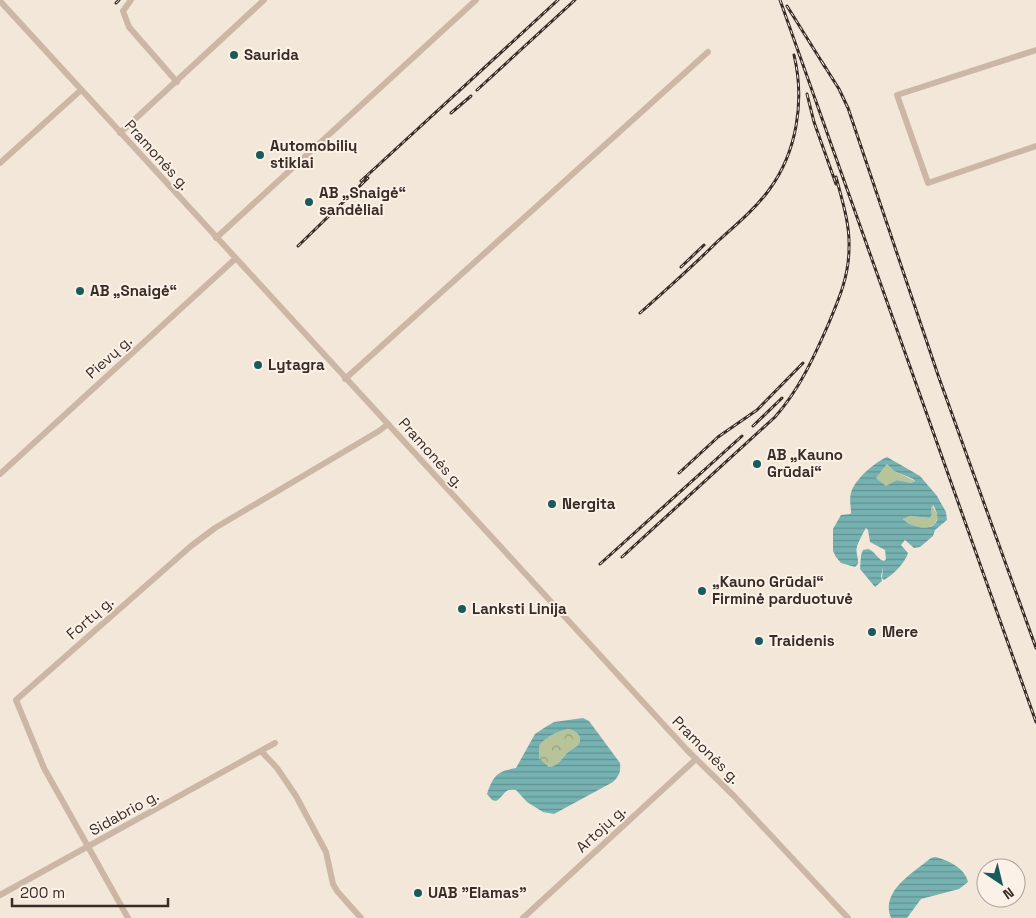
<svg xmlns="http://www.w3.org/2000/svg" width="1036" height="918" viewBox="0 0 1036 918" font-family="'Space Grotesk',sans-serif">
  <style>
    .green { fill: #b7c399 }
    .forest { fill: url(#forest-crowns) }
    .water { fill: url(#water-rules); fill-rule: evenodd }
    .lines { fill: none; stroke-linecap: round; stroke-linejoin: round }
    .minor { stroke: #ccb6a6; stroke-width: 6 }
    .rail-casing { stroke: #382c27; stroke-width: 3 }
    .rail { stroke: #fbf1e7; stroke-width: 1; stroke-dasharray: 4; stroke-linecap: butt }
    .poi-dot { fill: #1a5a5c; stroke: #fbf1e7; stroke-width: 2 }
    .labels { text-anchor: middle; stroke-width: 4; stroke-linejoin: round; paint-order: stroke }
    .poi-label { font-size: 15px; font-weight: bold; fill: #382c27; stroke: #fbf1e7; text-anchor: start }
    .street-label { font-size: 15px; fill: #382c27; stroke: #fbf1e7 }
  </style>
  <defs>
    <pattern id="forest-crowns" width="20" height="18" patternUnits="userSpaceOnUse" patternTransform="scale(1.25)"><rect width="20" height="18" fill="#b7c399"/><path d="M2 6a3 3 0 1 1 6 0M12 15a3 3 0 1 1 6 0" fill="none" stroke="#969f7d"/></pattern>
    <pattern id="water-rules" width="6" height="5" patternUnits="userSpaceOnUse" patternTransform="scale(1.25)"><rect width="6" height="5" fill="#77b2b2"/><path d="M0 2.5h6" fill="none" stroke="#639191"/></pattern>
  </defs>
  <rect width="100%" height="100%" fill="#f3e7da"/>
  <g class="green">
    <polygon points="887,464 894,471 915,481 911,483 897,480 886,487 876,478"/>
    <path d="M 932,505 L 938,516 L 935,524 C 925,531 911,527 903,519 L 910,516 L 930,518 L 932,514 L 931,508 Z"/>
  </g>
  <path class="forest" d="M 568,729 C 576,730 585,738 577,746 C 575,749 570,750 567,753 C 561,758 559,766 549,767 L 539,758 L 539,746 C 546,736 557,732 568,729 Z"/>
  <g class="water">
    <path d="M 887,457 L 920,476 L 937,496 L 946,512 L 947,520 L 935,530 L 933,536 L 920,547 L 914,548 L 905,540 L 901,545 L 908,553 C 905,563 894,574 884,580 L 882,578 L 883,567 L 881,576 L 882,581 L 875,587 L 860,569 L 861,555 L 863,550 L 868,549 C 875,551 878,560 884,561 L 886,559 L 885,550 L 870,542 L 868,530 L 866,528 C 865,529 857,545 857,547 C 855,552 859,558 858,564 L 855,567 L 841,563 L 836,557 L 833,551 L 833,529 L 841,515 L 850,514 L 851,513 C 851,506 849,500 851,493 C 854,480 875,462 887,457 ZM 887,464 L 894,471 L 913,479 L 915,481 L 911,483 L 897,480 L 886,486 L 876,478 ZM 933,505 C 949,531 917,533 903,519 L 910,516 L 930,518 L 932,514 L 931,508 Z"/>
    <path d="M 583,718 L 589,721 L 620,763 C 621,772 619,776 613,782 L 554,814 L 543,812 L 527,802 L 516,790 C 503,788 506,795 496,801 L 492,800 L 487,794 C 493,776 497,771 516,768 L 535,734 L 544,728 L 554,722 ZM 568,729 C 576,730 585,738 577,746 C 575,748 570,750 567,753 C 561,759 558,766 549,767 L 539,758 L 539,746 C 546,736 557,732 568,729 Z"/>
    <path d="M 935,857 C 948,860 965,868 968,882 L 959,889 L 921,899 L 907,918 L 891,918 C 880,891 913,873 931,858 Z"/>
  </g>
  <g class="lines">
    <g class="minor">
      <polyline points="131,0 123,11 129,27 177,82"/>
      <polyline points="0,1 687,750 734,796 848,918"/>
      <polyline points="1036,50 897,95 928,183 1036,146"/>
      <polyline points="120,133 264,0"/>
      <polyline points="0,163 81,90"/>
      <polyline points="216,238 476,0"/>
      <polyline points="345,379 708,52"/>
      <polyline points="0,474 235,259"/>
      <polyline points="259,752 262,752 277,768 296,796 326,852 333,884 337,891 361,918"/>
      <polyline points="0,895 275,743"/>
      <polyline points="128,918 44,768 16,700 191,546 215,528 379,431 388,424"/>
      <polyline points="523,918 696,759"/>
    </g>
    <g class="rail-casing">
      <g id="rail">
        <polyline points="780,0 1036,722"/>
        <polyline points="116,3 119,0"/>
        <polyline points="787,6 825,67"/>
        <polyline points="822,62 839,89 848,108 938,375 1036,648"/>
        <polyline points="477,90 575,0"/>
        <polyline points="807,94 814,122 836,184"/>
        <polyline points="451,113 471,96"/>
        <polyline points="361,181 558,0"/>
        <polyline points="298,246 368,178"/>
        <polyline points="681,267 704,245"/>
        <path d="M 640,313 C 666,290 693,266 718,241 C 736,225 755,209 769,190 C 797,152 805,101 794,55"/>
        <polyline points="753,426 782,398"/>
        <polyline points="679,473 718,437 757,410 803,363"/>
        <path d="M 622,557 L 775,417 C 799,390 814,357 828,325 C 839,299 849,276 849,248 C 850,224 842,200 836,177"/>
        <polyline points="600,564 742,436"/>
      </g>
    </g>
    <use href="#rail" class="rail"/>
  </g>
  <g class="poi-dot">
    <circle cx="234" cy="55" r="5"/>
    <circle cx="260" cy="155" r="5"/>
    <circle cx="309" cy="202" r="5"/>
    <circle cx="80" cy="291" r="5"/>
    <circle cx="258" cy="365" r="5"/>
    <circle cx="757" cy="464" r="5"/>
    <circle cx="552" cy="504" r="5"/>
    <circle cx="702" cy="591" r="5"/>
    <circle cx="462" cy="609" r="5"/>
    <circle cx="872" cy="632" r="5"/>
    <circle cx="759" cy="641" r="5"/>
    <circle cx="418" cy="893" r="5"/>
  </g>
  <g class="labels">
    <g class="poi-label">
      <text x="244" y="60">Saurida</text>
      <text x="270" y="151">Automobilių<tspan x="270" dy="17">stiklai</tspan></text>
      <text x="319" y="198">AB „Snaigė“<tspan x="319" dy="17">sandėliai</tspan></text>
      <text x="90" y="296">AB „Snaigė“</text>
      <text x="268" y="370">Lytagra</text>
      <text x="767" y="460">AB „Kauno<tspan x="767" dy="17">Grūdai“</tspan></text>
      <text x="562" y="509">Nergita</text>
      <text x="712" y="587">„Kauno Grūdai“<tspan x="712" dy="17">Firminė parduotuvė</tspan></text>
      <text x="472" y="614">Lanksti Linija</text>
      <text x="882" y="637">Mere</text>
      <text x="769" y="646">Traidenis</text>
      <text x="428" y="898">UAB "Elamas"</text>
    </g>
    <g class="street-label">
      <text transform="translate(157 155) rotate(48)" y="5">Pramonės g.</text>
      <text transform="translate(109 357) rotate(-42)" y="5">Pievų g.</text>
      <text transform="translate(431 453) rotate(48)" y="5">Pramonės g.</text>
      <text transform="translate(90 618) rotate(-41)" y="5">Fortų g.</text>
      <text transform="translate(706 750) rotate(45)" y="5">Pramonės g.</text>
      <text transform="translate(124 813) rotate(-29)" y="5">Sidabrio g.</text>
      <text transform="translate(601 829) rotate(-43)" y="5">Artojų g.</text>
    </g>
  </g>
  <g transform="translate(1001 883) rotate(145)"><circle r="24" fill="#fbf1e7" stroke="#ada29a"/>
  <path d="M0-4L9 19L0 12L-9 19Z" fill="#1a5a5c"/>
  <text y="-8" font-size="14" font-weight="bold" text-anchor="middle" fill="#382c27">N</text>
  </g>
  <path d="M12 898v8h156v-8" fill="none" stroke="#382c27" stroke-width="2.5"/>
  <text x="20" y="898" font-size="15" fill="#382c27" stroke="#fbf1e7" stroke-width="4" paint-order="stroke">200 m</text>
</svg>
